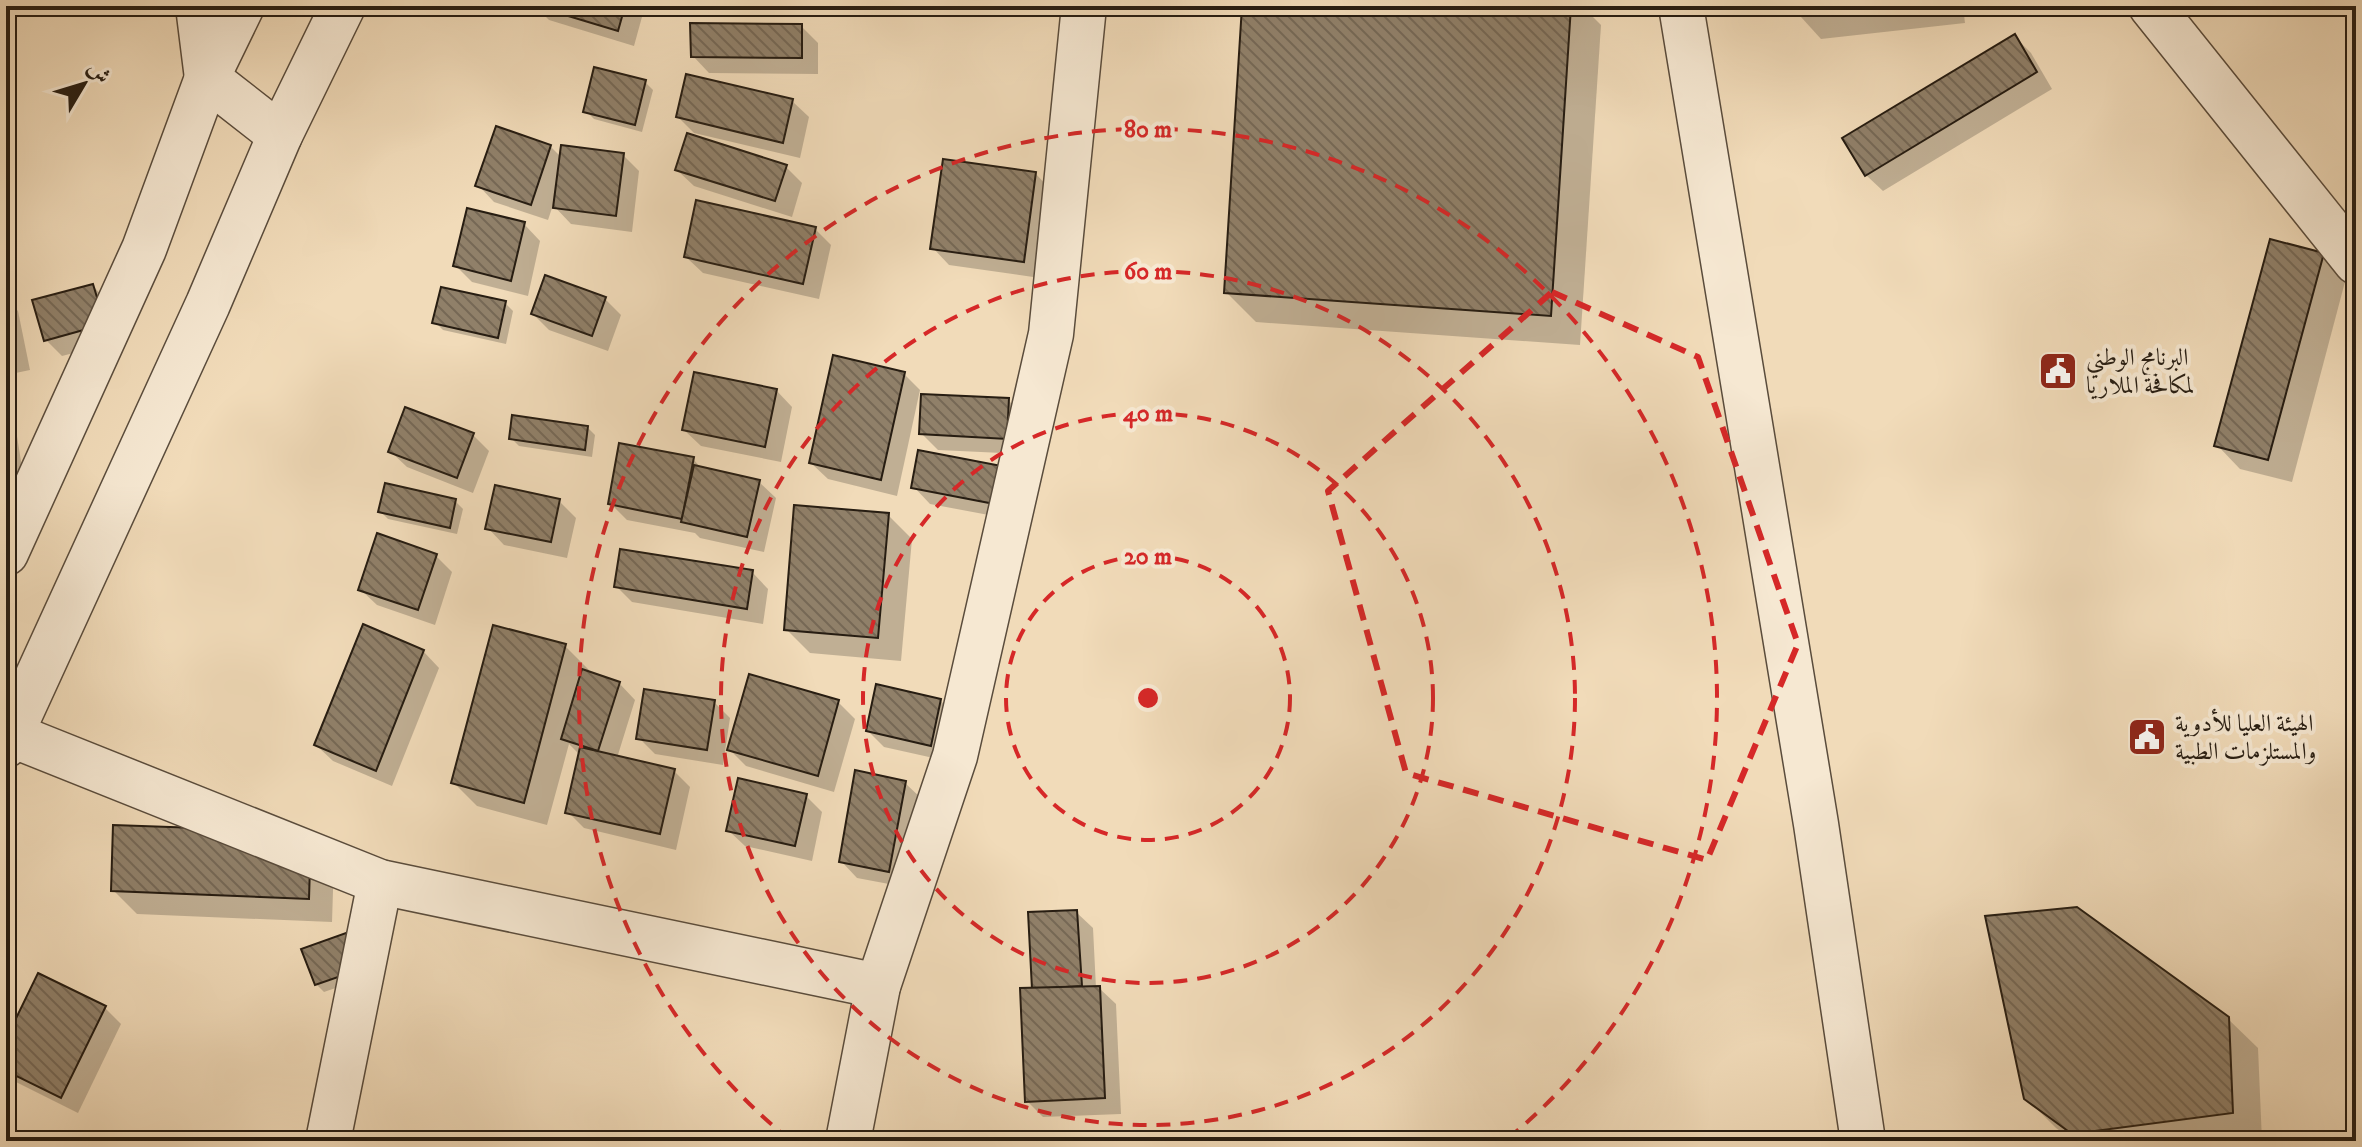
<svg xmlns="http://www.w3.org/2000/svg" width="2362" height="1147" viewBox="0 0 2362 1147" font-family="'IM FELL DW Pica',Amiri,serif">
  <style>
    .shadow { fill: #0003 }
    .building { fill: url(#building-back-hatch); stroke: #271d12; stroke-width: 2 }
    .lines { fill: none; stroke-linecap: round; stroke-linejoin: round }
    .minor-casing { stroke: #5a4c3c; stroke-width: 47 }
    .tertiary-casing { stroke: #5a4c3c; stroke-width: 47 }
    .minor { stroke: #f6e8d2; stroke-width: 44 }
    .tertiary { stroke: #f6e8d2; stroke-width: 44 }
    .marked { fill: none; stroke: #d62828; stroke-width: 6; stroke-dasharray: 16 10; stroke-linejoin: round }
    .ring { fill: none; stroke: #d62828; stroke-width: 4; stroke-dasharray: 14 10 }
    .labels { text-anchor: middle; stroke-width: 8; stroke-linejoin: round; paint-order: stroke }
    .poi-label { font-size: 24px; fill: #271d12; stroke: #f6e8d2; text-anchor: start }
    .centre { fill: #d62828; stroke: #f6e8d2; stroke-width: 4 }
    .ring-label { font-size: 24px; text-anchor: middle; font-weight: bold; fill: #d62828; stroke: #f6e8d2; stroke-width: 8; stroke-linejoin: round; paint-order: stroke }
  </style>
  <defs>
    <pattern id="building-back-hatch" width="6" height="6" patternUnits="userSpaceOnUse" patternTransform="scale(2)"><rect width="6" height="6" fill="#908069"/><path d="M-1 5l2 2M0 0l6 6M5-1l2 2" fill="none" stroke="#766855"/></pattern>
  </defs>
  <rect width="100%" height="100%" fill="#f1dbb9"/>
  <filter id="stains"><feTurbulence type="fractalNoise" baseFrequency=".0025" numOctaves="4"/><feColorMatrix values="0 0 0 0 .2 0 0 0 0 .09 0 0 0 0 .02 0 0 0 .5 -.17"/></filter>
  <radialGradient id="worn" r=".72"><stop offset=".6" stop-color="#630" stop-opacity="0"/><stop offset="1" stop-color="#630" stop-opacity=".3"/></radialGradient>
  <g class="shadow">
    <polygon points="535,6 645,6 634,46 549,20"/>
    <polygon points="701,6 821,6 821,17 711,16"/>
    <polygon points="941,6 1030,6 1030,8"/>
    <polygon points="1244,6 1582,6 1601,25 1580,345 1256,322 1226,292"/>
    <polygon points="1791,6 1963,6 1965,23 1821,39"/>
    <polygon points="801,26 818,43 818,74 709,73 693,56"/>
    <polygon points="2015,37 2031,53 2052,89 1883,191 1866,175"/>
    <polygon points="645,82 653,90 642,132 594,119 586,111"/>
    <polygon points="792,101 809,117 800,158 694,133 678,117"/>
    <polygon points="550,146 561,157 623,155 639,171 632,232 571,224 553,205 548,220 494,202 478,185"/>
    <polygon points="785,166 802,183 792,217 694,186 677,170"/>
    <polygon points="1035,173 1051,190 1040,278 949,265 933,248"/>
    <polygon points="524,224 540,241 528,296 472,282 455,265"/>
    <polygon points="815,229 831,245 819,299 703,273 686,257"/>
    <polygon points="2323,255 2346,278 2292,482 2240,469 2217,445"/>
    <polygon points="93,286 109,303 120,341 62,356 46,340"/>
    <polygon points="6,298 18,311 30,370 6,375"/>
    <polygon points="605,299 621,315 608,351 549,330 533,314"/>
    <polygon points="505,303 513,311 506,344 443,330 435,322"/>
    <polygon points="904,374 920,390 897,496 828,479 811,463"/>
    <polygon points="776,390 792,407 781,462 701,446 684,430"/>
    <polygon points="1008,400 1025,417 1022,454 938,450 921,433"/>
    <polygon points="6,421 16,430 34,542 6,547"/>
    <polygon points="587,427 595,435 592,457 519,446 511,438"/>
    <polygon points="473,435 489,451 473,493 407,467 390,451"/>
    <polygon points="693,459 702,469 759,482 776,498 764,552 700,538 695,533 627,520 610,503"/>
    <polygon points="1011,470 1021,521 930,504 914,487"/>
    <polygon points="455,501 463,509 457,534 388,519 380,511"/>
    <polygon points="559,501 576,518 567,558 504,545 488,528"/>
    <polygon points="888,515 912,539 901,661 810,653 786,629"/>
    <polygon points="436,556 452,572 435,625 377,605 360,589"/>
    <polygon points="752,572 768,589 763,624 632,602 616,586"/>
    <polygon points="565,646 589,670 588,673 619,683 635,700 617,758 674,771 690,787 676,850 584,828 568,812 580,755 569,744 547,825 477,806 453,782"/>
    <polygon points="423,651 439,668 392,786 333,761 316,745"/>
    <polygon points="940,700 956,717 947,761 884,747 868,731"/>
    <polygon points="714,702 730,718 723,765 655,754 639,738"/>
    <polygon points="838,702 855,719 834,792 746,766 730,750"/>
    <polygon points="905,783 922,799 905,887 857,878 841,861"/>
    <polygon points="806,796 822,812 812,861 745,846 728,830"/>
    <polygon points="334,858 332,922 137,914 113,890"/>
    <polygon points="1076,912 1093,928 1096,988 1099,988 1116,1004 1121,1114 1043,1117 1027,1101 1034,990"/>
    <polygon points="304,950 379,973 324,992 316,984"/>
    <polygon points="105,1008 121,1024 78,1113 12,1080 6,1074 6,1043"/>
    <polygon points="2227,1018 2258,1048 2262,1141 2074,1141 2056,1128 2026,1098"/>
    <polygon points="6,1127 20,1141 6,1141"/>
  </g>
  <g class="building">
    <polygon points="535,6 625,6 618,31"/>
    <polygon points="1242,6 1571,6 1551,316 1224,293"/>
    <polygon points="1789,6 1824,6 1789,10"/>
    <polygon points="690,23 802,24 802,58 691,57"/>
    <polygon points="2015,34 2037,72 1865,176 1842,138"/>
    <polygon points="594,67 646,80 635,125 583,112"/>
    <polygon points="686,74 793,99 783,143 676,117"/>
    <polygon points="496,126 551,145 531,205 475,186"/>
    <polygon points="687,133 787,165 775,201 675,170"/>
    <polygon points="561,145 624,153 616,216 553,208"/>
    <polygon points="943,159 1036,172 1024,262 930,249"/>
    <polygon points="696,200 816,227 803,284 684,257"/>
    <polygon points="467,208 525,222 511,281 453,266"/>
    <polygon points="2270,239 2324,253 2268,460 2214,446"/>
    <polygon points="545,275 606,297 592,336 531,314"/>
    <polygon points="93,284 105,324 44,341 32,300"/>
    <polygon points="441,287 506,301 498,338 432,323"/>
    <polygon points="6,309 15,354 6,356"/>
    <polygon points="833,355 905,372 881,480 809,463"/>
    <polygon points="694,372 777,389 765,447 682,430"/>
    <polygon points="921,394 1009,398 1007,439 919,434"/>
    <polygon points="405,407 474,433 457,478 388,452"/>
    <polygon points="512,415 588,426 585,450 509,439"/>
    <polygon points="619,443 694,457 682,519 608,504"/>
    <polygon points="918,450 1012,468 1005,506 911,488"/>
    <polygon points="694,465 760,480 747,537 681,522"/>
    <polygon points="385,483 456,499 450,528 378,512"/>
    <polygon points="495,485 560,499 551,542 485,529"/>
    <polygon points="794,505 889,513 878,638 784,630"/>
    <polygon points="377,533 437,554 418,610 358,590"/>
    <polygon points="620,549 753,570 747,609 614,587"/>
    <polygon points="363,624 424,650 376,771 314,745"/>
    <polygon points="493,625 566,644 524,803 451,783"/>
    <polygon points="582,669 620,682 598,751 561,739"/>
    <polygon points="749,674 839,700 818,776 727,750"/>
    <polygon points="876,684 941,699 931,746 866,731"/>
    <polygon points="644,689 715,700 707,750 636,739"/>
    <polygon points="580,747 675,769 660,834 565,813"/>
    <polygon points="855,770 906,781 889,872 839,862"/>
    <polygon points="738,778 807,794 795,846 726,831"/>
    <polygon points="113,825 311,832 309,899 111,891"/>
    <polygon points="2077,907 2229,1017 2233,1113 2072,1134 2024,1099 1985,916"/>
    <polygon points="1077,910 1082,986 1032,989 1028,912"/>
    <polygon points="360,928 373,965 315,985 301,949"/>
    <polygon points="38,973 106,1006 61,1098 6,1071 6,1039"/>
    <polygon points="1100,986 1105,1098 1025,1102 1020,988"/>
  </g>
  <g class="lines">
    <g class="minor-casing">
      <g id="minor">
        <polyline points="198,6 207,78"/>
        <polyline points="1681,6 1816,824 1863,1141"/>
        <polyline points="2151,6 2356,262"/>
        <polyline points="12,735 380,882 878,986"/>
        <polyline points="328,1141 380,882"/>
        <polyline points="848,1141 878,986 955,756 1051,334 1084,6"/>
      </g>
    </g>
    <g class="tertiary-casing">
      <g id="tertiary">
        <polyline points="207,78 280,135"/>
        <polyline points="6,553 144,249 207,78 242,6"/>
        <polyline points="6,745 208,304 280,135 343,6"/>
      </g>
    </g>
    <use href="#minor" class="minor"/>
    <use href="#tertiary" class="tertiary"/>
  </g>
  <path class="marked" d="M 1552,292 L 1698,357 L 1798,644 L 1707,860 L 1406,773 L 1328,491 Z"/>
  <g class="ring">
    <circle cx="1148" cy="698" r="142"/>
    <circle cx="1148" cy="698" r="285"/>
    <circle cx="1148" cy="698" r="427"/>
    <path d="M790 1140A569 569 0 1 1 1506 1140"/>
  </g>
  <defs>
    <g id="civic-square" transform="scale(2)"><rect x="-9" y="-9" width="18" height="18" rx="4" fill="#8f2418" stroke="#f6e8d2"/><path d="M-.6-6.5H3V-4.5H.6V-3L4-1V1h2V6H-6V1h2V-1L-.6-3ZM-1.2 2.5V6h2.4V2.5Z" fill="#fff"/></g>
  </defs>
  <g fill-rule="evenodd">
    <use href="#civic-square" x="2058" y="371"/>
    <use href="#civic-square" x="2147" y="737"/>
  </g>
  <g class="labels">
    <g class="poi-label">
      <text x="2086" y="365">البرنامج الوطني<tspan x="2086" dy="28">لمكافحة الملاريا</tspan></text>
      <text x="2175" y="731">الهيئة العليا للأدوية<tspan x="2175" dy="28">والمستلزمات الطبية</tspan></text>
    </g>
  </g>
  <circle cx="1148" cy="698" r="12" class="centre"/>
  <g class="ring-label">
    <text x="1148" y="137">80 m</text>
    <text x="1148" y="279">60 m</text>
    <text x="1148" y="421">40 m</text>
    <text x="1148" y="564">20 m</text>
  </g>
  <rect width="2362" height="1147" fill="none" stroke="#f1dbb9" stroke-width="32"/>
  <rect x="8" y="8" width="2346" height="1131" fill="none" stroke="#271d12" stroke-width="4"/>
  <rect x="16" y="16" width="2330" height="1115" fill="none" stroke="#271d12" stroke-width="2"/>
  <g transform="translate(84 84) rotate(52)" stroke="#f6e8d2" stroke-width="6" paint-order="stroke">
  <path d="M0-6L14 30L0 20L-14 30Z" fill="#271d12"/>
  <text y="-12" font-size="22" font-weight="bold" text-anchor="middle" fill="#271d12">ش</text>
  </g>
  <rect width="100%" height="100%" filter="url(#stains)"/>
  <rect width="100%" height="100%" fill="url(#worn)"/>
</svg>
